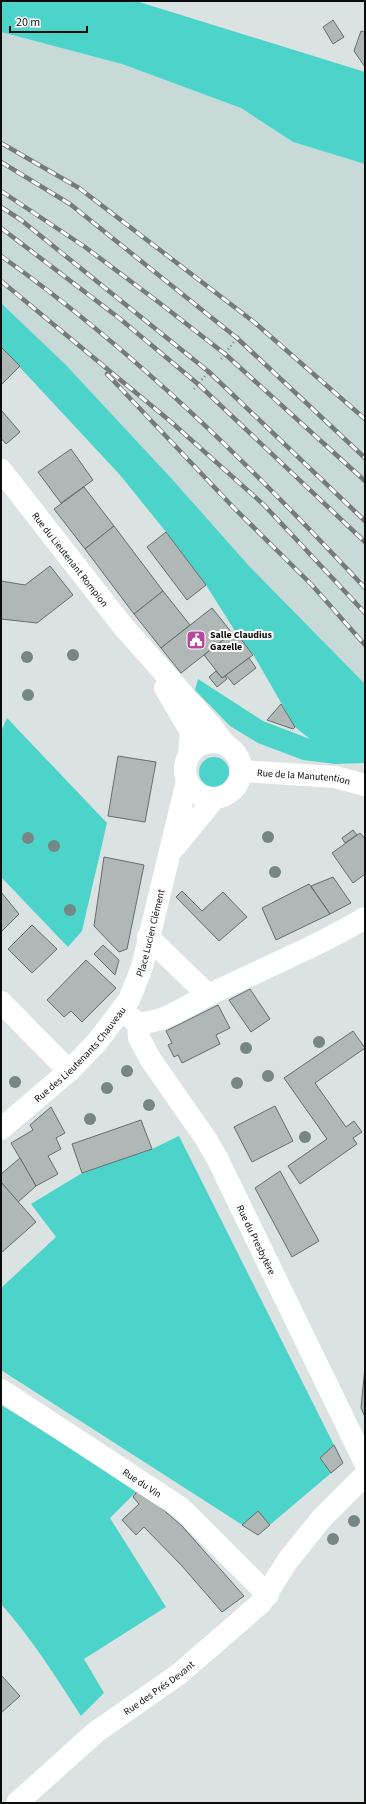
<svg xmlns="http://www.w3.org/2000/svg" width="366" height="1804" viewBox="0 0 366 1804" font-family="'Source Sans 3',sans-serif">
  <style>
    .built { fill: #c8dad8 }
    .green { fill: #4cd4cb }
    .building { fill: #afb8b7; stroke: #656d6c }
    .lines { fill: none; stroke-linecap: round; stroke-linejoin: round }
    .path { stroke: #7e8483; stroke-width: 2.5; stroke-dasharray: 1 3; stroke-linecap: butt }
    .minor { stroke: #fff; stroke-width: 22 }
    .rail-casing { stroke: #757b7a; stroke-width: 4.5 }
    .rail { stroke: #fff; stroke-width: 3; stroke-dasharray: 9; stroke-linecap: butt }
    .tree { fill: #758684 }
    .labels { text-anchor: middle; stroke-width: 4; stroke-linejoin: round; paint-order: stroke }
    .street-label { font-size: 10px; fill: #0a0d0c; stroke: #fff }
    .poi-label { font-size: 10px; font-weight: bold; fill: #0a0d0c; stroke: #fff; text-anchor: start }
  </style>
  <rect width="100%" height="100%" fill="#dae3e2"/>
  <polygon class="built" points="1,32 122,64 241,108 293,142 365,164 365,684 250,567 171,478 65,364 1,303"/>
  <g class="green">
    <polygon points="1,1 136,1 365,72 365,164 293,142 241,108 122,64 1,32"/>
    <polygon points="1,303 65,364 171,478 250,567 365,684 365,763 336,764 303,760 258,743 230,726 195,690 198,679 263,721 310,739 295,727 253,654 235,631 206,585 166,532 120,475 1,347"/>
    <polygon points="7,718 107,823 82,931 68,947 1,877 1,731"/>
    <circle cx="214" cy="772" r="15"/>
    <polygon points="179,1136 343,1463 258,1535 1,1370 1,1288 56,1237 31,1204 82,1173 152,1149"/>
    <path d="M 1,1405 L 138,1490 L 110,1518 L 166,1607 L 84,1659 L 104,1693 L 81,1716 C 56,1677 32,1639 1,1604 Z"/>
  </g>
  <g class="building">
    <polygon points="333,20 344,37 333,44 323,27"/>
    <polygon points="361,31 365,32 365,67 354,51"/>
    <polygon points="1,347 20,366 1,385"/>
    <polygon points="1,410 20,432 6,444 1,438"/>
    <polygon points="71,449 93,480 61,503 38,472"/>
    <polygon points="84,487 114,526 85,549 54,509"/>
    <polygon points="114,526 163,591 134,614 85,549"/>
    <polygon points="166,532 206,585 187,600 147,547"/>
    <polygon points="50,566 73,595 37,623 1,619 1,581 25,585"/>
    <polygon points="163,591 190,625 161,648 134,614"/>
    <polygon points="212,608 232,633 181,673 161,648"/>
    <polygon points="235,631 253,655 222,678 204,655"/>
    <polygon points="249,658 256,668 234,685 226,675"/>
    <polygon points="216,671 222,678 225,676 227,679 217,687 209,677"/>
    <polygon points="281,704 295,727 293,729 267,720"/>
    <polygon points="118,756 156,762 145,822 108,816"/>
    <polygon points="353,830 357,835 345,843 342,838"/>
    <polygon points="360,833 365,839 365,874 353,883 332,853"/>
    <polygon points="104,857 144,865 127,949 119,952 94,926"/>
    <polygon points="333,877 351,903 330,914 311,886"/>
    <polygon points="309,884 330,914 276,940 262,908"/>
    <polygon points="182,891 202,911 223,892 247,917 219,941 176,897"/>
    <polygon points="1,892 19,914 1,932"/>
    <polygon points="32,925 57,949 32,973 8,949"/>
    <polygon points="103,945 119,960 115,975 94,954"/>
    <polygon points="86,960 116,988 82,1022 71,1011 64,1017 47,1000"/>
    <polygon points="250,989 270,1019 251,1032 229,1000"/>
    <polygon points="218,1005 230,1028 216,1035 220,1044 182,1063 178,1055 174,1057 168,1045 172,1043 166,1031"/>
    <polygon points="353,1031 365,1048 315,1083 346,1127 354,1121 362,1132 353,1138 357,1144 300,1184 288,1166 327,1139 284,1078"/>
    <polygon points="275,1106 293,1141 252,1162 234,1127"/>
    <polygon points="51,1107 65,1133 56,1138 61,1149 48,1156 58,1174 36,1186 11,1143 33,1130 30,1125"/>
    <polygon points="141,1120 152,1149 82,1173 72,1144"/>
    <polygon points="20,1158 36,1186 18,1202 1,1182 1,1174"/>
    <polygon points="280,1171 319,1241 292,1257 255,1188"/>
    <polygon points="1,1182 36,1222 1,1253"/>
    <polygon points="365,1367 365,1417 361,1408"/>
    <polygon points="334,1445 343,1463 331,1473 320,1458"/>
    <polygon points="138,1490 152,1500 182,1526 244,1596 222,1612 182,1566 144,1527 136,1535 122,1520 139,1504 133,1497"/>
    <polygon points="258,1511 270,1525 258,1535 242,1525"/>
    <polygon points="1,1675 20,1696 1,1713"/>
  </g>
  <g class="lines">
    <g class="path">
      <polyline points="221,359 239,335"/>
      <polyline points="194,389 210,370"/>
    </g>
    <g class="minor">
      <path id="s1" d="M 1,470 L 122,625 L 211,726 L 225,744"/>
      <polyline points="165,688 191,732 189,755"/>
      <circle cx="213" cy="770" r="28"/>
      <path id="s2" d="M 242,771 L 335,777 L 365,785"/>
      <polyline points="173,849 214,799"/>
      <polyline points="148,937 208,995"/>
      <polyline points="1,1002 69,1071"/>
      <path d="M 126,1014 L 138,1023 C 164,1023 185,1007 208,995 C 260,970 314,948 365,918"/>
      <path id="s3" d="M 138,1023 L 139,1038 L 151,1060 L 206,1139 L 217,1158 L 365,1463"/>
      <path id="s4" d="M 1,1129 L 69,1071 L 97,1042 L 129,1000 L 142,967 L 187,781"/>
      <path id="s5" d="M 1,1390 L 181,1508 L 268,1595"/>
      <path id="s6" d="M 17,1803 L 96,1732 L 179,1674 L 261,1603 L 288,1560 L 322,1518 L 365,1475"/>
    </g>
    <g class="rail-casing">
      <g id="rail">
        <polyline points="1,143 79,188 254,322 365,419"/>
        <polyline points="1,162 70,204 237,338 365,458"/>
        <polyline points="1,191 85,247 157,301 225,354 365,481"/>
        <polyline points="1,207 21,220 209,372 365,521"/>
        <polyline points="1,228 119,318 198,384 365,542"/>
        <path d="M 1,256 C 135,351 253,468 365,588"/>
        <polyline points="1,281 170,421 264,505 365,613"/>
        <polyline points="107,374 234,508 311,584 365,645"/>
      </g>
    </g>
    <use href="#rail" class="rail"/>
  </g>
  <g class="tree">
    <circle cx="73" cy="655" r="6"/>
    <circle cx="27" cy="657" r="6"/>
    <circle cx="28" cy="695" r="6"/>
    <circle cx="268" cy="837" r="6"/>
    <circle cx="28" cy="838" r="6"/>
    <circle cx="54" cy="846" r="6"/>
    <circle cx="275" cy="872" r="6"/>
    <circle cx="70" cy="910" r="6"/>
    <circle cx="319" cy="1042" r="6"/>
    <circle cx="246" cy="1048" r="6"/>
    <circle cx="127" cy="1071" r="6"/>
    <circle cx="268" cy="1076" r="6"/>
    <circle cx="15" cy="1082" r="6"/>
    <circle cx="237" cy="1083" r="6"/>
    <circle cx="107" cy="1088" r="6"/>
    <circle cx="149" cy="1105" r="6"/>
    <circle cx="90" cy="1119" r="6"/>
    <circle cx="305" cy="1137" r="6"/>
    <circle cx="354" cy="1521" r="6"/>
    <circle cx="333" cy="1539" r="6"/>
  </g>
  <defs>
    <g id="civic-square" transform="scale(1)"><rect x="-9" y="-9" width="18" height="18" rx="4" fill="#ba459d" stroke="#fff"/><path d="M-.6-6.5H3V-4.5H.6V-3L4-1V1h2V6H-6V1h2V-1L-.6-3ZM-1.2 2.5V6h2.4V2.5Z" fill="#fff"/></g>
  </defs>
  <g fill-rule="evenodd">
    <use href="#civic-square" x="196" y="640"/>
  </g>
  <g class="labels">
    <g class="street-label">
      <text dy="4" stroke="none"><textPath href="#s1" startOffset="113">Rue du Lieutenant Rompion</textPath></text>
      <text dy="4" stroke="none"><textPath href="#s2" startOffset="62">Rue de la Manutention</textPath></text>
      <text dy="4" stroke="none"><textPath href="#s4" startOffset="253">Place Lucien Clément</textPath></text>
      <text dy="4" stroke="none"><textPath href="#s4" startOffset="109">Rue des Lieutenants Chauveau</textPath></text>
      <text dy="4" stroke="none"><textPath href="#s3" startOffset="249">Rue du Presbytère</textPath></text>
      <text dy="4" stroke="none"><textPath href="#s5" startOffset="169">Rue du Vin</textPath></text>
      <text dy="4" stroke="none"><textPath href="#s6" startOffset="183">Rue des Prés Devant</textPath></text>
    </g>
    <g class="poi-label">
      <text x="210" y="638">Salle Claudius<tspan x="210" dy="12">Gazelle</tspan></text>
    </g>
  </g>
  <rect width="366" height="1804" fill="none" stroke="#0a0d0c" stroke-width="4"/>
  <path d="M10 26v6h77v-6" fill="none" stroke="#0a0d0c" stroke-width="2"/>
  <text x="16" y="26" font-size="12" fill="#0a0d0c" stroke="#ffffff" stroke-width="3" paint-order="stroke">20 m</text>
</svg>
